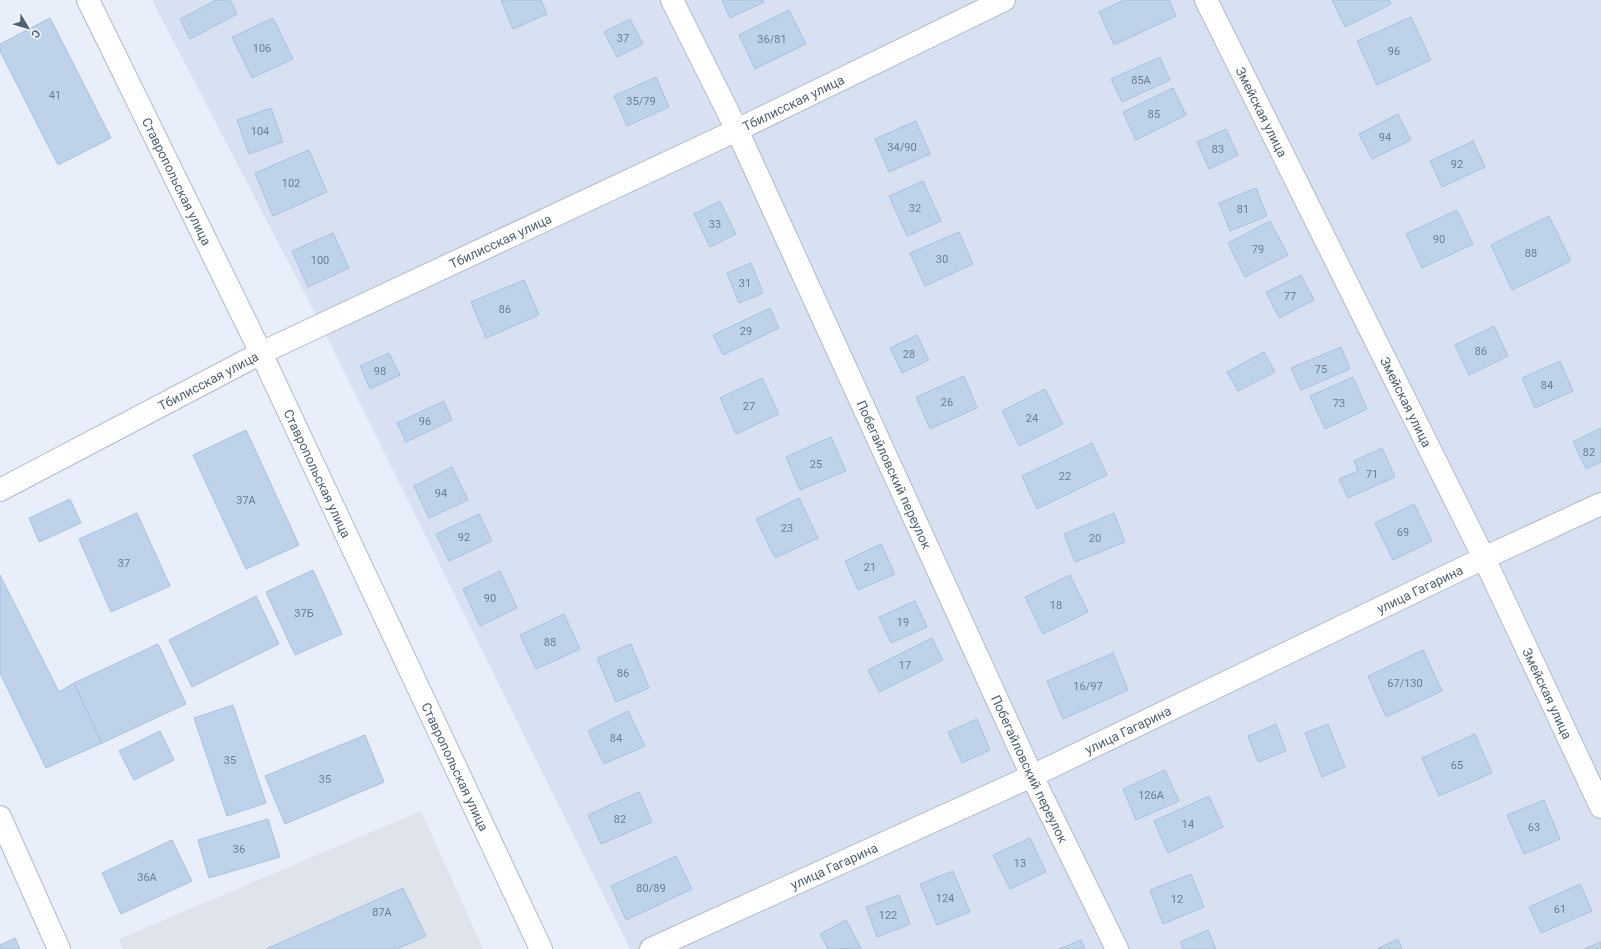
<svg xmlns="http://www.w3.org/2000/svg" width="1601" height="949" viewBox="0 0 1601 949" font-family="Roboto,sans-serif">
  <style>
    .residential { fill: #d8e1f2 }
    .industrial { fill: #dfe3ea }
    .building { fill: #bed3e9; stroke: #a5c2df }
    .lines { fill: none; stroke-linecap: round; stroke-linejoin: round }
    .minor-casing { stroke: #adbac9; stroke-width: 24 }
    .minor { stroke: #fff; stroke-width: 22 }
    .labels { text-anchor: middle; stroke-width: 4; stroke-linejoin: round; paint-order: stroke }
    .number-label { font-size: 11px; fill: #6b7e90 }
    .street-label { font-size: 13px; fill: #4f6273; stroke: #f0f4fe }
  </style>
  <rect width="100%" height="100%" fill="#e9eefb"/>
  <polygon class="residential" points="152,0 1601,0 1601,949 630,949 321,325"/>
  <polygon class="industrial" points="421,811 483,949 123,949 119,939"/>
  <g class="building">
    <polygon points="216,0 230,0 237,14 190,39 180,19"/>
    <polygon points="501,0 541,0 547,14 513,29"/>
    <polygon points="722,0 763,0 764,2 730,18"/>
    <polygon points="1124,0 1169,0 1176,16 1114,45 1099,12"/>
    <polygon points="1332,0 1389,0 1391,4 1345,27"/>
    <polygon points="789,10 806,44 755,69 739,35"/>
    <polygon points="1411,17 1431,60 1377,85 1357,41"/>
    <polygon points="50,18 111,138 58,165 0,51 0,44"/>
    <polygon points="273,18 293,59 252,78 232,37"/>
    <polygon points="630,19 643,44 617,57 604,32"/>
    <polygon points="1160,57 1170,80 1122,102 1111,79"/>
    <polygon points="656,77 669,107 627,126 614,96"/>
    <polygon points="1173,88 1186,115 1136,140 1123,112"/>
    <polygon points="271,108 283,142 249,154 237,120"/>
    <polygon points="1398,114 1411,140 1372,159 1359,134"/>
    <polygon points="916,121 930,154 889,172 875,139"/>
    <polygon points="1226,129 1238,155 1209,169 1197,142"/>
    <polygon points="1473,141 1485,167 1442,187 1430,161"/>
    <polygon points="309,150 327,192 273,216 255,173"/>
    <polygon points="923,181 941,221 907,236 889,196"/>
    <polygon points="1256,188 1267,216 1230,231 1219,203"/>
    <polygon points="720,201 736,234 710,247 694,214"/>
    <polygon points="1457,210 1473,244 1422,268 1406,234"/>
    <polygon points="1549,216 1571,261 1512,290 1491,245"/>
    <polygon points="1270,221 1288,255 1245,277 1228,243"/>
    <polygon points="959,232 973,264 925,286 910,253"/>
    <polygon points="333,233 349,268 308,287 292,251"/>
    <polygon points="751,263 763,293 739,303 727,273"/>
    <polygon points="1301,275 1314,300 1279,318 1266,292"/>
    <polygon points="524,280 539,315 486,338 471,302"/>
    <polygon points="770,308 779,328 723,355 713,335"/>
    <polygon points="1494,326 1508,356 1469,375 1455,345"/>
    <polygon points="917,335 929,360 902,373 890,348"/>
    <polygon points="1341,347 1350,369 1301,390 1291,368"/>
    <polygon points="1264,352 1275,372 1238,391 1227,372"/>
    <polygon points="389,353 400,375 370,389 360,366"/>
    <polygon points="1560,361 1573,391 1535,408 1522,378"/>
    <polygon points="964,376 977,408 930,429 916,397"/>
    <polygon points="1353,377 1367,409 1325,429 1310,396"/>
    <polygon points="762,378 779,414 736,434 720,398"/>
    <polygon points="1045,389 1063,424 1019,446 1002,411"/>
    <polygon points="444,401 452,420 406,442 397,423"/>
    <polygon points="1601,428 1601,462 1586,469 1573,442"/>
    <polygon points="246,430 299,545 246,569 193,455"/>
    <polygon points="831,437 846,471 800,490 786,457"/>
    <polygon points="1092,443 1107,475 1037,509 1022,476"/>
    <polygon points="1382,448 1395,477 1348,498 1339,479 1358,471 1354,461"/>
    <polygon points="452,467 468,500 429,518 414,486"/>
    <polygon points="799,498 818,538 775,558 756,519"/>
    <polygon points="70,499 81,523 39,542 29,518"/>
    <polygon points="1414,504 1432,541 1393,560 1375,523"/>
    <polygon points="137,513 170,586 111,612 79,539"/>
    <polygon points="1114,513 1125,542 1075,562 1064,534"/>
    <polygon points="479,514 492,541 449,561 436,534"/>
    <polygon points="881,544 895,574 858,590 845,561"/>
    <polygon points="313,570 342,634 295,655 266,592"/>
    <polygon points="500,571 517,608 480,626 463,589"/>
    <polygon points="0,575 59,692 74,683 102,743 46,768 0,673"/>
    <polygon points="1070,575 1088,612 1043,634 1025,597"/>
    <polygon points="256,596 279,644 192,687 169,640"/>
    <polygon points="915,601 927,627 891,643 879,617"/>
    <polygon points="564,614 580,649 536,669 520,635"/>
    <polygon points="932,638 943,660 879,692 868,670"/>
    <polygon points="158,644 186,704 102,743 74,683"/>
    <polygon points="631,644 649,688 616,702 597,658"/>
    <polygon points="1423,650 1442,691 1386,717 1368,676"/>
    <polygon points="1113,653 1128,690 1063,719 1047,681"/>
    <polygon points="233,705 266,803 227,816 194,718"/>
    <polygon points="628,711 645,746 604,764 588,731"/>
    <polygon points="977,719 990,750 962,763 948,732"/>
    <polygon points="1276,724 1286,751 1258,762 1248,736"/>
    <polygon points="1328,724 1345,767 1322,777 1305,733"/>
    <polygon points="160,731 174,760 134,780 119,751"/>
    <polygon points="1475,734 1492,773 1439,796 1422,758"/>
    <polygon points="365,735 384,782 285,824 265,776"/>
    <polygon points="1165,770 1179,801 1136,820 1123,789"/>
    <polygon points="639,792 652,822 601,844 588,815"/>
    <polygon points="1209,796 1223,827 1168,853 1154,821"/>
    <polygon points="1544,800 1560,839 1524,854 1507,815"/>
    <polygon points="268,819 280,857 209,878 198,840"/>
    <polygon points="1030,838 1046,872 1010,889 993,855"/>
    <polygon points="172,840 192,881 121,914 102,873"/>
    <polygon points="676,856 692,889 626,920 611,886"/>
    <polygon points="953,871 970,912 937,925 920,884"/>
    <polygon points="1191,874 1204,907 1163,924 1150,890"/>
    <polygon points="1580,884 1592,911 1541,933 1529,907"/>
    <polygon points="403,888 426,936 397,949 266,949"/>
    <polygon points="899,895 910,924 877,937 866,907"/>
    <polygon points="846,920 861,948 828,949 820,934"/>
    <polygon points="1208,930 1216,949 1183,949 1180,942"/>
    <polygon points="15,938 20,949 0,949 0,945"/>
    <polygon points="1398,939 1402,949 1377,949"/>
    <polygon points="1081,940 1085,949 1059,949"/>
    <polygon points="1601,942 1601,949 1584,949"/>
  </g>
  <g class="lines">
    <g class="minor-casing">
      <g id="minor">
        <path id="s1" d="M 88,0 L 261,353 L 541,949"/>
        <path id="s2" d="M 672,0 L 737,130 L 1032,776 L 1117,949"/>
        <path id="s3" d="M 1206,0 L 1484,558 L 1601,807"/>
        <path id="s4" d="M 0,490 L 261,353 L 737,130 L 1004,0"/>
        <polyline points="0,817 59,949"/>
        <path id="s5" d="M 651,949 L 1032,776 L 1484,558 L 1601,504"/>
      </g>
    </g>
    <use href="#minor" class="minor"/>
  </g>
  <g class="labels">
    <g class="number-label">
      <text x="623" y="42">37</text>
      <text x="772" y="43">36/81</text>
      <text x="262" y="52">106</text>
      <text x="1394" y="55">96</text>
      <text x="1141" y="84">85А</text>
      <text x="55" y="99">41</text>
      <text x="641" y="105">35/79</text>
      <text x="1154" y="118">85</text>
      <text x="260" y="135">104</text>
      <text x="1385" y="141">94</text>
      <text x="902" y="151">34/90</text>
      <text x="1218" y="153">83</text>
      <text x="1457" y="168">92</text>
      <text x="291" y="187">102</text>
      <text x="915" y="212">32</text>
      <text x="1243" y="213">81</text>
      <text x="715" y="228">33</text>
      <text x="1439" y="243">90</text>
      <text x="1258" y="253">79</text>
      <text x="1531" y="257">88</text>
      <text x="942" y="263">30</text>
      <text x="320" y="264">100</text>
      <text x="745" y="287">31</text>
      <text x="1290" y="300">77</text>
      <text x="505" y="313">86</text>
      <text x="746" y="335">29</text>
      <text x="1481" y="355">86</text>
      <text x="909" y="358">28</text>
      <text x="1321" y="373">75</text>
      <text x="380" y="375">98</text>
      <text x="1547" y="389">84</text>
      <text x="947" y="406">26</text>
      <text x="1339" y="407">73</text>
      <text x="749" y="410">27</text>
      <text x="1032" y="422">24</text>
      <text x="425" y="425">96</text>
      <text x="1589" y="456">82</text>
      <text x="816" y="468">25</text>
      <text x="1372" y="478">71</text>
      <text x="1065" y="480">22</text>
      <text x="441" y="497">94</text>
      <text x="246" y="504">37А</text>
      <text x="787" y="532">23</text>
      <text x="1403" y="536">69</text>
      <text x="464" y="541">92</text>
      <text x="1095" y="542">20</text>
      <text x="124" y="567">37</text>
      <text x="870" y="571">21</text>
      <text x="490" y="602">90</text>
      <text x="1056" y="609">18</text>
      <text x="304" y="617">37Б</text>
      <text x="903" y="626">19</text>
      <text x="550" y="646">88</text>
      <text x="905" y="669">17</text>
      <text x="623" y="677">86</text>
      <text x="1405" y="687">67/130</text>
      <text x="1088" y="690">16/97</text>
      <text x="616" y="742">84</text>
      <text x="230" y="764">35</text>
      <text x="1457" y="769">65</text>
      <text x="325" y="783">35</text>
      <text x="1151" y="799">126А</text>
      <text x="620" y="823">82</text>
      <text x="1188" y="828">14</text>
      <text x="1534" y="831">63</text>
      <text x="239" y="853">36</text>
      <text x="1020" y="867">13</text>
      <text x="147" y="881">36А</text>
      <text x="651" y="892">80/89</text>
      <text x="945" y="902">124</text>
      <text x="1177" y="903">12</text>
      <text x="1560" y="913">61</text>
      <text x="382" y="916">87А</text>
      <text x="888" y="919">122</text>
    </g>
    <g class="street-label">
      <text dy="5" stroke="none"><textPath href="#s4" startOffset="883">Тбилисская улица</textPath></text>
      <text dy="5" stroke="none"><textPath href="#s3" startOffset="125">Змейская улица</textPath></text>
      <text dy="5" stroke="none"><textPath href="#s1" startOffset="202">Ставропольская улица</textPath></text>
      <text dy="5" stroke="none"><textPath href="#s4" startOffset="559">Тбилисская улица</textPath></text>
      <text dy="5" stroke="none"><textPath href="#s4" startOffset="235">Тбилисская улица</textPath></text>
      <text dy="5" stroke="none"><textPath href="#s3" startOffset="449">Змейская улица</textPath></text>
      <text dy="5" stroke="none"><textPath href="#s1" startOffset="526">Ставропольская улица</textPath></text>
      <text dy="5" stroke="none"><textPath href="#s2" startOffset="524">Побегайловский переулок</textPath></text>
      <text dy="5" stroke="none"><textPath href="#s5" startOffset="849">улица Гагарина</textPath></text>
      <text dy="5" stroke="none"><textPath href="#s3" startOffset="773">Змейская улица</textPath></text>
      <text dy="5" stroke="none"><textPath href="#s5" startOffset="525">улица Гагарина</textPath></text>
      <text dy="5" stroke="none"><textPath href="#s1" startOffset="850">Ставропольская улица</textPath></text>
      <text dy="5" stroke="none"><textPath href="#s2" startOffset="848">Побегайловский переулок</textPath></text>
      <text dy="5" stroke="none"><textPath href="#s5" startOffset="201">улица Гагарина</textPath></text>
    </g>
  </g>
  <g transform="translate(28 28) rotate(128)" stroke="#f0f4fe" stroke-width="3" paint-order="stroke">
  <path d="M0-3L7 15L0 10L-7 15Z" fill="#4f6273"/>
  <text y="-6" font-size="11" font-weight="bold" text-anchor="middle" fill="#4f6273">С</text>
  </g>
</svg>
